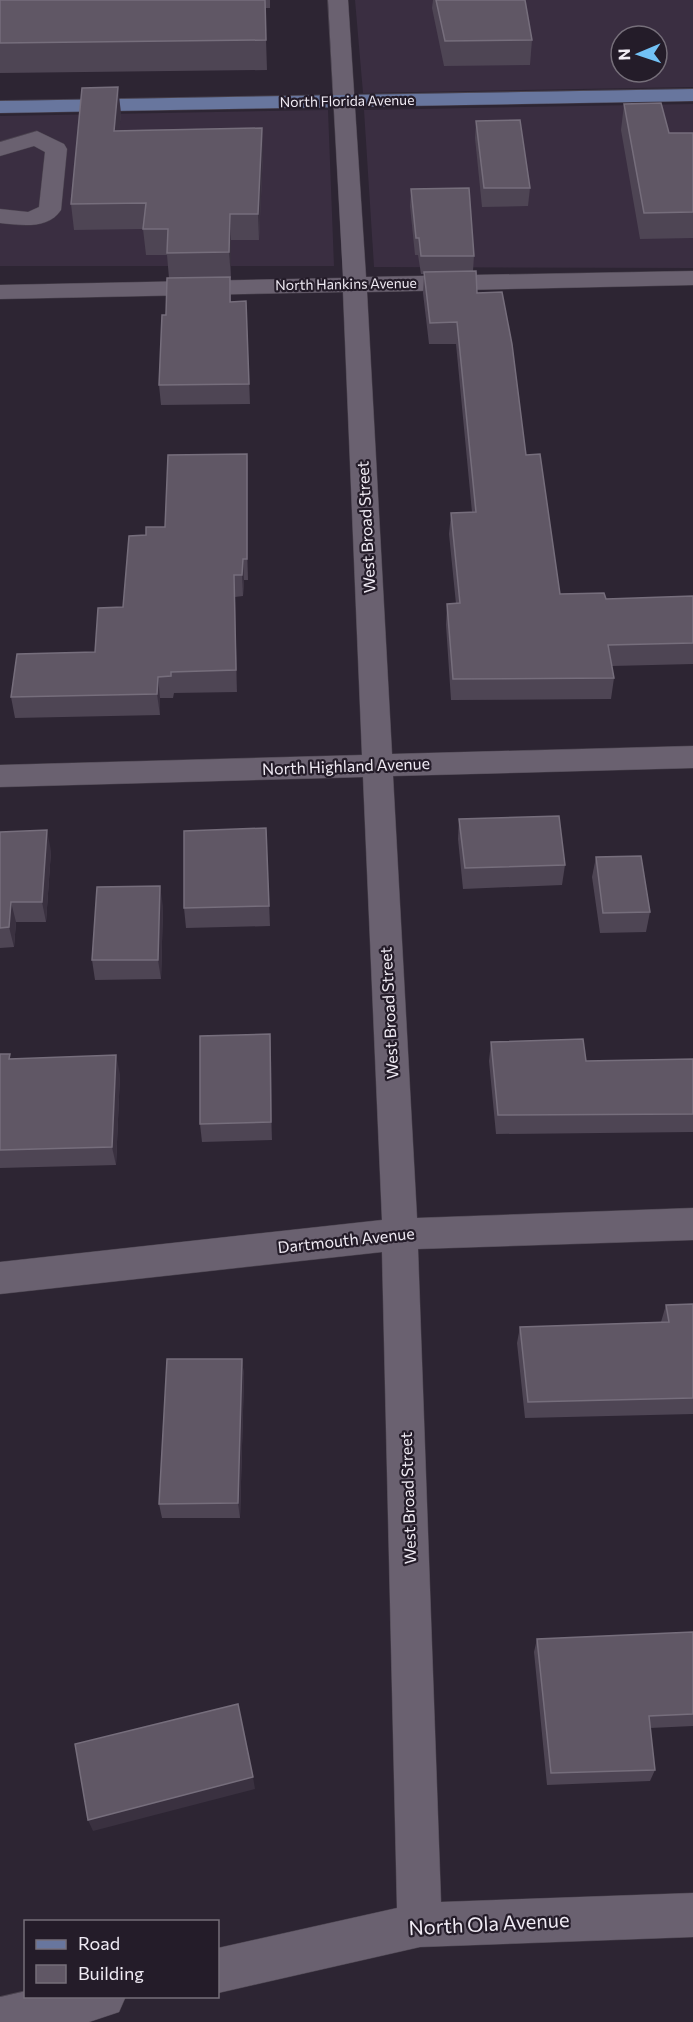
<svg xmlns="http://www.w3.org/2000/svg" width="693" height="2022" viewBox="0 0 693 2022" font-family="Commissioner,sans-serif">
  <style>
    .built { fill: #3a2e41; fill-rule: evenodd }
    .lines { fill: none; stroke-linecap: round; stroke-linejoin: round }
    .minor-casing { stroke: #4a434e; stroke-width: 1 }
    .major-casing { stroke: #4a434e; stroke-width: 1 }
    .minor { fill: #6a6170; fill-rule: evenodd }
    .major { fill: #68769e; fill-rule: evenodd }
    .wall { fill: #4e4554 }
    .shaded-wall { fill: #3a3140 }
    .building { fill: #605765; stroke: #766e7c; stroke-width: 1.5 }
    .labels { text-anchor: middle; stroke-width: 4.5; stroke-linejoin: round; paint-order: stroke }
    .far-street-label { font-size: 14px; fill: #f0ebf4; stroke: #241c29 }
    .street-label { font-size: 16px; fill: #f0ebf4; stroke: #241c29 }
    .near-street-label { font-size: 20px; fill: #f0ebf4; stroke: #241c29 }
  </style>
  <rect width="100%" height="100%" fill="#2d2533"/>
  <g class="built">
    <path d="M 355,0 L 693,0 L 693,87 L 363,93 ZM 621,36 L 657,36 L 657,72 L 621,72 Z"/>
    <polygon points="693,104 693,268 374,267 364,110"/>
    <polygon points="328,110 334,266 0,266 0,116"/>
  </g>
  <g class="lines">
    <g class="minor-casing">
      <g id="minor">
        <polygon points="328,0 348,0 366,277 693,271 693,285 367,292 392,754 693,746 693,768 393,776 417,1218 693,1208 693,1240 418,1249 441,1902 693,1893 693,1937 420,1947 218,1993 218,1948 397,1908 382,1252 0,1294 0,1262 382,1220 363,777 0,787 0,765 362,755 343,292 0,299 0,285 343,278"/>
        <path d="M 37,131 L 64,144 L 67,149 L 61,210 C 48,230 20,225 0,223 L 0,209 L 28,212 L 39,207 L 45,152 L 34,146 L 0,156 L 0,142 Z"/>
        <polygon points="26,1991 26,1996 126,1996 119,2012 89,2022 0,2022 0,1997"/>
      </g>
    </g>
    <g class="major-casing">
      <polygon id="major" points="693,89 693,101 0,113 0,101"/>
    </g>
    <use href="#minor" class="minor"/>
    <use href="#major" class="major"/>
  </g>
  <g class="wall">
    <polygon points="0,0 270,0 270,8 265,8 267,70 0,73"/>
    <polygon points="433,0 525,0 532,40 530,65 444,66 432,8"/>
    <polygon points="624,104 669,133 693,133 693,238 640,239 621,130"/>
    <polygon points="121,113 119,130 262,128 263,154 259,240 231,240 231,278 230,278 231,302 246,301 250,404 161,405 159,385 169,278 167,255 146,255 143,229 74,230 71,204"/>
    <polygon points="476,121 530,188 528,206 482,207 475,138"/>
    <polygon points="411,189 474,256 473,271 477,293 526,455 560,594 606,599 693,596 693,664 612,666 614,678 611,699 451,700 446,625 447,604 456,604 449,534 451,513 472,512 456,344 429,344 423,293 424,274 421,274 418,255 415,255 410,206"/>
    <polygon points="247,454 248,475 248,580 244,580 243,596 235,597 237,692 174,693 173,698 160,698 160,715 15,718 11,697 95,652 123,607 165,527"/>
    <polygon points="459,819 565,865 562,885 463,889 458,839"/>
    <polygon points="266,828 270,926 186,928 184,908"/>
    <polygon points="0,832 51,851 46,922 16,922 14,947 0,948"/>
    <polygon points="596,857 650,912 646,932 600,933 592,877"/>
    <polygon points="163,906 161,979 95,980 92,960"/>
    <polygon points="491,1042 586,1061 693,1059 693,1132 496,1134 489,1061"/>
    <polygon points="271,1053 272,1140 202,1142 200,1124"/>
    <polygon points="0,1054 11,1059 120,1074 116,1165 0,1168"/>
    <polygon points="693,1304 693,1414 525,1418 517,1343 520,1327 661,1322 666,1305"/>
    <polygon points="242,1359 244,1376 240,1518 162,1518 159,1504"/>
    <polygon points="693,1632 693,1726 650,1728 655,1770 650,1781 547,1785 534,1652 537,1639"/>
  </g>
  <g class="shaded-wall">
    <polygon points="118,87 121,113 117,157 114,131"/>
    <polygon points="262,128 263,154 259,240 258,214"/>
    <polygon points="230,214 231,240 231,278 229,252"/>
    <polygon points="247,454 248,475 248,580 247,559"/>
    <polygon points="243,559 244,580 243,596 242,575"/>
    <polygon points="234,575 235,597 237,692 236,670"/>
    <polygon points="158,677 160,698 160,715 157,694"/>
    <polygon points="47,830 51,851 46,922 42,902"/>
    <polygon points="160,886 163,906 161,979 158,960"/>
    <polygon points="11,902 16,922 14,947 9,927"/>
    <polygon points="270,1034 271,1053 272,1140 271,1122"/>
    <polygon points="116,1055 120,1074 116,1165 112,1147"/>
    <polygon points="242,1359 244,1376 240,1518 238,1503"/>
    <polygon points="253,1777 255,1789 93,1831 88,1820"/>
  </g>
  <g class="building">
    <polygon points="0,0 265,0 266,40 0,43"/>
    <polygon points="436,0 525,0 532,40 445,41"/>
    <polygon points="118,87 114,131 262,128 258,214 230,214 229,252 167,253 168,229 143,229 146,203 71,204 82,88"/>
    <polygon points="661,103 669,133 693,133 693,212 644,213 624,104"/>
    <polygon points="520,120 530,188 484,188 476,121"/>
    <polygon points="469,188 474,256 421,256 419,238 416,238 411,189"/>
    <polygon points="476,271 477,293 502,292 512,344 526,455 540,454 560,594 604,593 606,599 693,596 693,643 608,645 614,678 453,679 447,604 460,603 451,513 476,512 457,322 430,323 424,272"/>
    <polygon points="230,277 230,302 246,301 249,384 159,385 162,315 166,315 167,278"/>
    <polygon points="247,454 247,559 243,559 242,575 234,575 236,670 171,672 171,676 158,677 157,694 11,697 17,654 95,652 98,608 123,607 129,536 146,535 146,527 165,527 168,455"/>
    <polygon points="559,816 565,865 465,868 459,819"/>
    <polygon points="266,828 269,906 184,908 184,831"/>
    <polygon points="47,830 42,902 11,902 9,927 0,928 0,832"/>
    <polygon points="641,856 650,912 603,913 596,857"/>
    <polygon points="160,886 158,960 92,960 97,887"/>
    <polygon points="270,1034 271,1122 200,1124 200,1036"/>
    <polygon points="583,1039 586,1061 693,1059 693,1114 498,1115 491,1042"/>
    <polygon points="0,1054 10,1054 9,1059 116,1055 112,1147 0,1150"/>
    <polygon points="693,1304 693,1398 528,1402 520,1327 669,1322 666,1305"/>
    <polygon points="167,1359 242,1359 238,1503 159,1504"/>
    <polygon points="693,1632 693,1714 649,1716 655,1770 551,1773 537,1639"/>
    <polygon points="238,1704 253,1777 88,1820 75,1744"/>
  </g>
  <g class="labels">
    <g class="far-street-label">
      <text transform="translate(347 101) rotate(-1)" y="5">North Florida Avenue</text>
      <text transform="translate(346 284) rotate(-1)" y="5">North Hankins Avenue</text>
    </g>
    <g class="street-label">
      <text transform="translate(366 527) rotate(-93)" y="6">West Broad Street</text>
      <text transform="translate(346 766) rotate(-2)" y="6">North Highland Avenue</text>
      <text transform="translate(389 1013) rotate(-93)" y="6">West Broad Street</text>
      <text transform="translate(346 1240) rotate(-6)" y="6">Dartmouth Avenue</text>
      <text transform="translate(408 1498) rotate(-92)" y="6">West Broad Street</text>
    </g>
    <g class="near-street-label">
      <text transform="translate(489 1924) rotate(-3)" y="7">North Ola Avenue</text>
    </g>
  </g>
  <rect x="24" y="1920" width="195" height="78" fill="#241c29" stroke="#766f7a" stroke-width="1.5"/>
  <rect x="36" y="1940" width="30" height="9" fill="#68769e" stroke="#766f7a" stroke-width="1.5"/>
  <text x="78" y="1950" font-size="18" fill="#f0ebf4">Road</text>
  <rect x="36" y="1965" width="30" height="18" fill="#605765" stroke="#766f7a" stroke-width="1.5"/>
  <text x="78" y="1980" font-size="18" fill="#f0ebf4">Building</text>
  <g transform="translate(639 54) rotate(268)"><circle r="28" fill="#241c29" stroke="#766f7a" stroke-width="1.5"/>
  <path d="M0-4.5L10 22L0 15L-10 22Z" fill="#72c1f5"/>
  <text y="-9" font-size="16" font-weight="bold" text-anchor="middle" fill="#f0ebf4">N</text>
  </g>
</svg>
